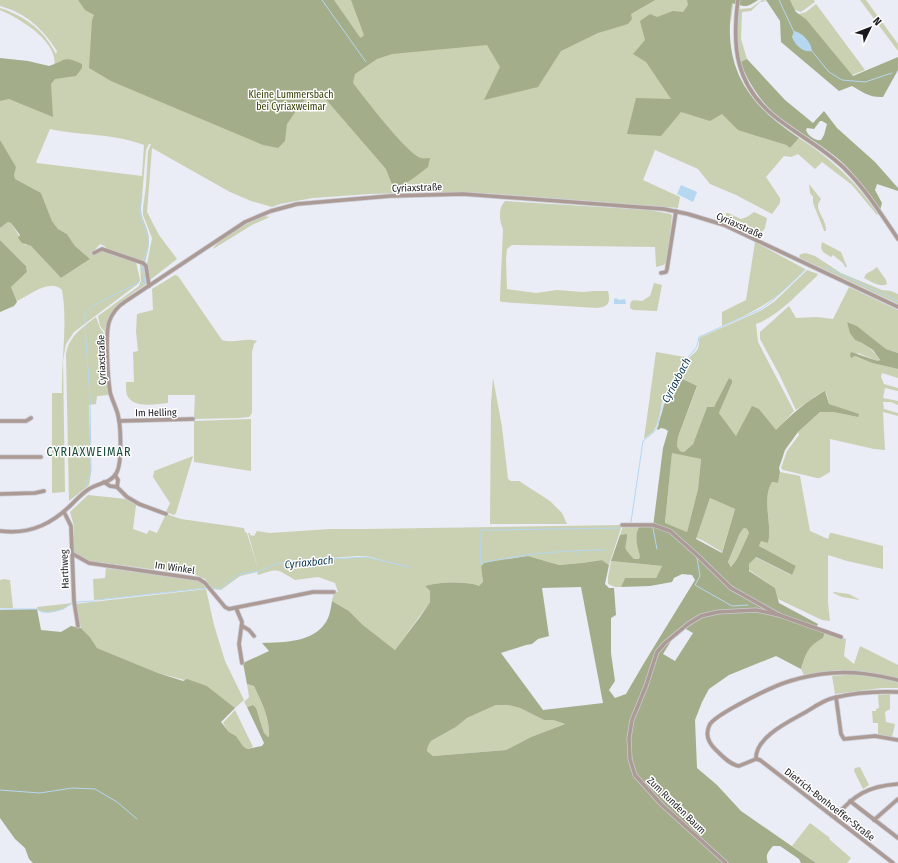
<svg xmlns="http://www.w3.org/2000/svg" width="898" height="863" viewBox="0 0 898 863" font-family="'Fira Sans Condensed',sans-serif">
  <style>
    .green { fill: #cad1b2; fill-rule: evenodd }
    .forest { fill: #a4ad89; fill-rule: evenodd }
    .water { fill: #b5d7f0 }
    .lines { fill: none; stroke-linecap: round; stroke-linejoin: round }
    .stream { stroke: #b5d7f0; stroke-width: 1 }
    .minor-casing { stroke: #c9cad3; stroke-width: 5 }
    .minor { stroke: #ac9a95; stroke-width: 3.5 }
    .labels { text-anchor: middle; stroke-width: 3; stroke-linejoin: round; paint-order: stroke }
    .park-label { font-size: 10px; fill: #343d00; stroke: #fff }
    .street-label { font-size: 10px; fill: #1a1a1e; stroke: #fff }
    .water-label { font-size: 11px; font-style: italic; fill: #08344d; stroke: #fff }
    .quarter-label { font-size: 12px; letter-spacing: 1px; fill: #184939; stroke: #fff }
  </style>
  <rect width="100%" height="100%" fill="#eaecf6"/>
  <g class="green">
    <path d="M 0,0 L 734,0 L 729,32 L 730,53 L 761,137 L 786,145 L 790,148 L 799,138 C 831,158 857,183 878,214 L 877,215 L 852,185 L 822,162 L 815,169 L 798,154 L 791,157 L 784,156 L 766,177 L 780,198 L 780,203 L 772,214 L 736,195 L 710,184 L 698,169 L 655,150 L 643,180 L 680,197 L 678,208 L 484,193 L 435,192 L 369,194 L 313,198 L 280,204 L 272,207 L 251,201 L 230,192 L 152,148 L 147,212 L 159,235 L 177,259 L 150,280 L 147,264 L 152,238 L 143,215 L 143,208 L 146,186 L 148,151 L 151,144 L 149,144 L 146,150 L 141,208 C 141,218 146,224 148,233 C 151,243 147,253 145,263 L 106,249 L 106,247 L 100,244 L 92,253 L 93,254 L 101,250 L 136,262 L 140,280 L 139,283 L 74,332 L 66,344 L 63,360 L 65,492 L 52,493 L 52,393 L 62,393 C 61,359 68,324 62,290 C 50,278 30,295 17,301 L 11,287 L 27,272 L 26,266 L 0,240 L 0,228 L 8,222 L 11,223 L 25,245 L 28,245 L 31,246 L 61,278 L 90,259 L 75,246 L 67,234 L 58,229 L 52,221 L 41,193 L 0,201 L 0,59 L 18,63 L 21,61 L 54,67 C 60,42 19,18 0,10 L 0,8 C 19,14 39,26 50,44 C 52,47 54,51 56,54 L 57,51 C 43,29 26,13 0,6 ZM 50,129 C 81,136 114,133 144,145 L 142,176 L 37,163 L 36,162 Z"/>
    <polygon points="762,0 767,1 760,2 751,11 742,12 741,39 747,59 740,62 737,39 739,9 751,8"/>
    <polygon points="790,0 814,0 815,2 801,12 795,10"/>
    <polygon points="860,0 866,0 898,44 898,51"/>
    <polygon points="816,4 865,70 852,75 806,19 799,14 806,12"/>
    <path d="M 809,184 L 821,199 C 820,201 818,203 818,205 C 817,212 827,221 826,231 L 824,231 L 823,228 L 813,203 L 813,197 L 810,193 Z"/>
    <path d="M 505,201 L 649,210 L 671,214 L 672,216 C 670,226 671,258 665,264 C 662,266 659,266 656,267 L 655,247 L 512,245 L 507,249 L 506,260 L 507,289 L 536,293 L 557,290 L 583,292 L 593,291 L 608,291 C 611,303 608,307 597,308 L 502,302 L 500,301 L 500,297 L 503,229 C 499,220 498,208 505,201 Z"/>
    <polygon points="754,212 767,218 765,228 762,232 755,232 726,216 726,213 728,213 741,219 747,217"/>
    <path d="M 264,216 L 270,217 L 252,225 L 213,249 C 221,235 249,223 264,216 Z"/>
    <path d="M 755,242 L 805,269 C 782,297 755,312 722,326 L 722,312 L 746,300 Z"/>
    <polygon points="822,242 841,252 847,267 845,267 843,263 833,255 831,257 823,252 821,248"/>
    <polygon points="806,253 815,256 841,273 882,290 891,291 898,294 898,304 800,258 799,256 801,254"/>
    <path d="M 140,263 L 144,265 L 146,283 L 145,285 C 127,297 107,308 105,332 L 100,326 L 98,316 L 139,286 L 141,281 Z"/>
    <path d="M 877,267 L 886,280 L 887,284 C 880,288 870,281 864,278 L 866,274 L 873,270 Z"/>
    <path d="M 807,270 L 818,274 L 816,277 C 798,293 780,315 756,324 L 758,342 L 794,411 L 776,431 L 759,410 L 736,436 L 719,413 L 732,383 L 714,407 L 707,407 L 693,444 L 684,452 L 680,451 L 677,446 L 678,437 L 697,387 L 678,377 C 681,372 683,365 687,360 C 694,352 700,352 699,339 L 701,337 L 762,310 L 775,301 Z"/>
    <path d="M 175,275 L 178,276 L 222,340 C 234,344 247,337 257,341 L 254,344 L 252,352 L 252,413 L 249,417 L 238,418 L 194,419 L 195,417 L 194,417 L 195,395 L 168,395 L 168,403 C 156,404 133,409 127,395 C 126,392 126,386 126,382 L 134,382 L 133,352 L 138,351 L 136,331 L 137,314 L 153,310 L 152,289 Z"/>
    <path d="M 654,283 L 662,285 L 657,311 L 633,310 L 630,308 C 630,297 635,301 642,301 L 650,296 Z"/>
    <path d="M 849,287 L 898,310 L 898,353 L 886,349 L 857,326 L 847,322 L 855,340 C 866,344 874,350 880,361 L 878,361 L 858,353 L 855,356 L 872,363 L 898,369 L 898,378 L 882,373 L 881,377 L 884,384 L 898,388 L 898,391 L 885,388 L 883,398 L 898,401 L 898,405 L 891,402 L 883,402 L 884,409 L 898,413 L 898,416 L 883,412 L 885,450 L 874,449 L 830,439 L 830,472 L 820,478 L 817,478 L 783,470 L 781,468 L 787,451 L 799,435 L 798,432 L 820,412 L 833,412 L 858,417 L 829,404 L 826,392 L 817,395 L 796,410 L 779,374 L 760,339 L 760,332 L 789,306 L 796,318 L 817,317 L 833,319 Z"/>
    <path d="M 96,317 L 100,328 L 105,335 L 106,381 L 109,395 L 97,396 L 96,404 L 89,405 L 91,473 L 89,485 L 69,501 L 66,354 C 69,336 83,327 96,317 Z"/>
    <polygon points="656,352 685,357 662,403 657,425 653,432 644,439"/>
    <polygon points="493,378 502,427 508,479 511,481 519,481 550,501 562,513 567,524 490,524 491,403"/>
    <polygon points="251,419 251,471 194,462 194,421"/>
    <polygon points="672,452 701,459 698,489 687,532 665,524"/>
    <polygon points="193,456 176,513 174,515 166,512 170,503 153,477 154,471"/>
    <path d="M 780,472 L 800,476 L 810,531 L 828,539 L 830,533 L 832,533 L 883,546 L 883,569 L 847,561 L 828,555 L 828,603 L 830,621 L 822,620 L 778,599 L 775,588 L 749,570 L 749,564 L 755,557 L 791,575 L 796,566 L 759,546 L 761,540 L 768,543 C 773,523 761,500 772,482 L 778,483 Z"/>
    <path d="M 88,495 L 126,499 L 136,505 L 133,529 L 147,534 L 149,530 L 157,533 L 166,514 L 181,519 L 244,528 L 245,532 L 247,533 L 258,569 L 248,533 L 250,533 L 250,535 L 254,536 L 257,531 L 270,533 L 330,529 L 366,529 L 622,525 L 609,565 L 602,560 L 582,563 L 559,565 L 528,556 L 511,558 L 481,567 L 483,582 L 482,585 L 479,586 C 468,581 437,582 425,586 L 430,591 L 430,602 L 395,650 L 363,625 L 349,611 L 332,601 L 334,592 L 338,592 L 335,583 L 318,577 L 295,580 C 276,569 279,568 258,575 L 257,572 L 240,576 L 221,590 L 213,589 L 205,579 L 196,575 L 89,561 L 74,552 L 74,526 L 70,512 ZM 357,556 L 366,556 L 393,563 L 366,557 L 279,563 L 295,561 Z"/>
    <polygon points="710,498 735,509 722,552 702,540 696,538"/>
    <path d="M 623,526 L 639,527 C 634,536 637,546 641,556 L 639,559 L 634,559 C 628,553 623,549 627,540 L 620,535 Z"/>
    <polygon points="744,528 747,529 749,533 737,559 731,567 728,562 740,533"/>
    <polygon points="611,561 662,566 656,578 625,578 621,587 615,587 608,584 608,577"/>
    <polygon points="106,568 196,580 201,582 206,588 94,600 93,579 105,578"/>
    <polygon points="4,579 10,580 13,608 0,608 0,580"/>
    <polygon points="206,589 214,625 225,661 244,700 235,708 207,686 158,673 97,648 90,637 81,628 75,604"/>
    <polygon points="834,592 849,594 860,600 842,597 833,593"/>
    <path d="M 73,603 C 63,610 48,617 37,609 L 37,607 Z"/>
    <polygon points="825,632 846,639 844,656 854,664 860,646 898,665 898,679 866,672 840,670 804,675 801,669 806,654 812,643 823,638"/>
    <polygon points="846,675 868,675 898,682 898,688 882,688 835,694 832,676"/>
    <path d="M 247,684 L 254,686 C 261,701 270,718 269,736 L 268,737 L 264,734 L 259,717 L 253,705 L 247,707 L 244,702 L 249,697 Z"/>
    <polygon points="890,694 890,709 885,712 886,722 895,724 892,737 878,734 878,723 873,723 872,711 876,711 876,709 879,708 878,695"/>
    <polygon points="496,705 508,705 520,708 544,720 553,720 565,724 531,737 506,750 433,756 427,751 428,746 431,741 456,727 467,718"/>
    <polygon points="235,710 253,747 247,749 243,746 236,736 229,732 223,723"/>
    <polygon points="860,767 869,785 863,789 854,771 855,768"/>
    <polygon points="810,823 830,838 829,839 851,858 847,863 816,863 792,846"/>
  </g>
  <g class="forest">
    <path d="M 78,0 L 334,0 L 359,36 L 361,38 L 364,35 L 351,0 L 655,0 L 631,14 L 632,19 L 628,24 L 598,33 L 561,51 L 538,87 L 484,100 L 500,67 L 487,45 L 392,54 L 377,59 L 355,74 L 353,83 C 363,96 408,155 421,158 C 423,159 427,158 430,158 L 428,167 L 415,177 L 402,186 L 393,187 L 386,169 L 323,96 L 311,93 L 300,105 L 287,124 L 285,141 L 278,148 L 263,145 L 125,87 L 111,81 L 89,68 L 92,20 L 94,15 L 85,10 Z"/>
    <path d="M 687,0 L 758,0 C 746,8 746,7 732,3 C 722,67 747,104 799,138 L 790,148 L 786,145 L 738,130 L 722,114 L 710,121 L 681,112 L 661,136 L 627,134 L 636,98 L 671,99 L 646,62 L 633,54 L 645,40 L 640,21 L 650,14 L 657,17 L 673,11 L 683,12 L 688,5 Z"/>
    <path d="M 766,0 L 790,0 L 796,12 L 806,19 L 853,76 L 898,57 L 898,70 L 883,97 C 871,98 862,92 852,86 L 839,91 L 781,42 L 780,21 Z"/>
    <path d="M 0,58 L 28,61 L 49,66 C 66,61 62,55 82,64 L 82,68 L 76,76 L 55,79 L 51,84 L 53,117 L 9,99 L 0,101 Z"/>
    <path d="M 747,59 L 785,100 L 813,123 L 824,111 L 837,128 L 875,162 L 898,188 L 898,191 L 877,184 L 875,190 L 882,203 L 880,210 C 866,189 850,166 828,151 C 811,138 792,128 775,114 C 759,100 748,81 740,62 ZM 820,121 L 822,121 L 827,124 L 824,135 L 821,140 C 815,141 808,136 806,130 L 807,128 L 814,129 Z"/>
    <polygon points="0,140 16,167 14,175 15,179 41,193 52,221 58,229 67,234 75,246 90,259 61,278 31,246 22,243 18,238 20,235 11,223 8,222 0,228"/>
    <polygon points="0,240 26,266 27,272 11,287 16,299 17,302 14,306 0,312"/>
    <polygon points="847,322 857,326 886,349 898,353 898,369 872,363 855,356 851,358 850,355 851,352 878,361 880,360 873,350 862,343 855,340 850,333"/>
    <path d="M 678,377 L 697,386 L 678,437 L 677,446 L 680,451 L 684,452 L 693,444 L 707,407 L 714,407 L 729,378 L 732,380 L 732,383 L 719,413 L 736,436 L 752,406 L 759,409 L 776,430 C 791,415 806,401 825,391 L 829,404 L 859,414 L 858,417 L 833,412 L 820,412 L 798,432 L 785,450 L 779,468 L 780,472 L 778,483 L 772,482 C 761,500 773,524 768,543 L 761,541 L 759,546 L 796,566 L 792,575 L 756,557 L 749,564 L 749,571 L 775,588 L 779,603 L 818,624 L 816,628 L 825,632 L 823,638 C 808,646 806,653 801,669 L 776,656 L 729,675 L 709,689 L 702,702 L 695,720 L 697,768 L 717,785 L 741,811 L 816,863 L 801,863 L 799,859 L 780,846 L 773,846 C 768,852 765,855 768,863 L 33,863 L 29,859 L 25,848 L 15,839 L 0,818 L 0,610 L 37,609 L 41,630 L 61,632 L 71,626 L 81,628 L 90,637 L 97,648 L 158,673 L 183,681 L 187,679 L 207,686 L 235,708 L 221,722 L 229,732 L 236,736 L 243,746 L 247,749 L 262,746 L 264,743 L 247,707 L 253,705 L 256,708 L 264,733 L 268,737 L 269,736 C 270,718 261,701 254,686 L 247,684 L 243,663 L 269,651 L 262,643 C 285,642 312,643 326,622 C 330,616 331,607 332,601 L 349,611 L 363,625 L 395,650 L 420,617 L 430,602 L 430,591 L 425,586 C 437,582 467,581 479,586 L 483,582 L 481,567 L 484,563 L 488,562 L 528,556 L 559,565 L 582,563 L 602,560 L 609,565 L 605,584 L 609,588 L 614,588 L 616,615 L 611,618 L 611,653 L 615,681 L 609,690 L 615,698 L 626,694 C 648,655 672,618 695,580 L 692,575 L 682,574 L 674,578 L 672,582 L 650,586 L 621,587 L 625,578 L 656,578 L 662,566 L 611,561 L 620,535 L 627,534 C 627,550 621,545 634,559 L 639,559 L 640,556 C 637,546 634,536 639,527 L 653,527 L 663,448 L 668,431 L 665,429 L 661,428 L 658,430 L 657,429 L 664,405 ZM 672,453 L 701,459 L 698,489 L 687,532 L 665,523 ZM 710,498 L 735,509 L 722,553 L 696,539 ZM 744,528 L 747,529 L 749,533 L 737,559 L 731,567 L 728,562 L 740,533 ZM 581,587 L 603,703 L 543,710 L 501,653 L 526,645 L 532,644 L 538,639 L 549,636 L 542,588 ZM 684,628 L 693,633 L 675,661 L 663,654 L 673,638 ZM 496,705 L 508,705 L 520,708 L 544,720 L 553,720 L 565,724 L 531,737 L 506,750 L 433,756 L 427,751 L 428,746 L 431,741 L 456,727 L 467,718 Z"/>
  </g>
  <g class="water">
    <path d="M 794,31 C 803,33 811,42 812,51 C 803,53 795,45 792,37 Z"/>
    <polygon points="681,185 697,192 693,202 677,194"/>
    <polygon points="616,298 619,300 625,299 626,304 614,304 614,299"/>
  </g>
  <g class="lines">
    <g class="stream">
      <polyline points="322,0 366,62"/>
      <polyline points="779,0 794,32"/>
      <polyline points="811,50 829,72 842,80 865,82 892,73"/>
      <path d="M 142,195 C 141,202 139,211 141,218 C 147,237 153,239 143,261"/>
      <polyline points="826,267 898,301"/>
      <polyline points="141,283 144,283 145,282 142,265"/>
      <polyline points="93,306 139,282"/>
      <polyline points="85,323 85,314 91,307"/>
      <polyline points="85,326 90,397 91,471 86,483 86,486"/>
      <polyline points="631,522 643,441 654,432 658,426 660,412 668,395 686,359 692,353 697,346 699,337 761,309 773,300 805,270"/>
      <polyline points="653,528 657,549"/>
      <polyline points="494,530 620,528"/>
      <polyline points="575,551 578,555"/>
      <polyline points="697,558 700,576 695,585 732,606 748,605"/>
      <path d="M 482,563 C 521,554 565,550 605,550"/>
      <path d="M 481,564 C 480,554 481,541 481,530 L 492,530"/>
      <polyline points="213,588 221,588 239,574 260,571 276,564 295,561 366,557 409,567"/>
      <polyline points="97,600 207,588"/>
      <polyline points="75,602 95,601"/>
      <polyline points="0,609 37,609 42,612 50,612 63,609 72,603"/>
      <polyline points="0,790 40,793 72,788 95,789 117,802 137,819"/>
    </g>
    <g class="minor-casing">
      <g id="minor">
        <path d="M 738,0 C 732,46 735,84 774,116 C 796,134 822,147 843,167 C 865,188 881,214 898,239"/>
        <polyline points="94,253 102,249 143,263 146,266 149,286"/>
        <polyline points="661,273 666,272 667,269 676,211"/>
        <polyline points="0,421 26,421 31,418"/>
        <polyline points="119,421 193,419"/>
        <polyline points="0,457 41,457"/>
        <polyline points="115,475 118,480 117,487"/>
        <polyline points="104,482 110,486 117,487 127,497 139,504 166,514"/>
        <polyline points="0,494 35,493 44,491"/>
        <polyline points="64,512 71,526 74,601 78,626"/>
        <polyline points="622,525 653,525 670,531 696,554 731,588 779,615 841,637"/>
        <path d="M 0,531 C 31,535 54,523 75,501 C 80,496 84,492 89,489 C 98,483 112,483 117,472 C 122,461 121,427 118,415 C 116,407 112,400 110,392 C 108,378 105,335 109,322 C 112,313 118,306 126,301 L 245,222 L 271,211 L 297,204 L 390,196 L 463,194 L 664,209 L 688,214 L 724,225 L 898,307"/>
        <polyline points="73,554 89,563 199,579 205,583 225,607 229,609 313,592 334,592"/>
        <polyline points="236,608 242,622 239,644 242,663"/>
        <polyline points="242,626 249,630 254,636"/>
        <polyline points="836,697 841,734 844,739 875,736 898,740"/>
        <path d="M 756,759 L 739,766 C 730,765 721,755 715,749 C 708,742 705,733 710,724 C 718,713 775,685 790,681 C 803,677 818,674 832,673 C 855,671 876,675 898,680"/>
        <polyline points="756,759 760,760 893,863"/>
        <path d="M 756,759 C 755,737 790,721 806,712 C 814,707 824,700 833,698 C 853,693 877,691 898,692"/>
        <polyline points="850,801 898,838"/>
        <path d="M 835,817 C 854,795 868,786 898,784"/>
        <polyline points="874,820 898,799"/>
        <polyline points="726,863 661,804 635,775 630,759 629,738 632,720 646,686 657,652 665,643 688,624 701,616 718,612 756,610 779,615"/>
      </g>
    </g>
    <use href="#minor" class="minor"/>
  </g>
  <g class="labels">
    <g class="park-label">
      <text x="291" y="98">Kleine Lummersbach<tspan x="291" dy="12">bei Cyriaxweimar</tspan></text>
    </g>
    <g class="street-label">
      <text transform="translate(417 187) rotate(-2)" y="4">Cyriaxstraße</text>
      <text transform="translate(740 225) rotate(24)" y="4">Cyriaxstraße</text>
      <text transform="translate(101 360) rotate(-92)" y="4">Cyriaxstraße</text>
      <text transform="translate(156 412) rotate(-1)" y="4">Im Helling</text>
      <text transform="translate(175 567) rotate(8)" y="4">Im Winkel</text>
      <text transform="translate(64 569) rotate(-92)" y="4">Harthweg</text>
      <text transform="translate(830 804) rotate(38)" y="4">Dietrich-Bonhoeffer-Straße</text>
      <text transform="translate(677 805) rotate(44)" y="4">Zum Runden Baum</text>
    </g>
    <g class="water-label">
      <text transform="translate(676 380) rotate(-62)" y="4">Cyriaxbach</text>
      <text transform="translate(309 562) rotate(-6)" y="4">Cyriaxbach</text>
    </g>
    <g class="quarter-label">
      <text x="89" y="456">CYRIAXWEIMAR</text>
    </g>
  </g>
  <g transform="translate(870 28) rotate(47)" stroke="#ffffff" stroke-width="3" paint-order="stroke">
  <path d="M0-3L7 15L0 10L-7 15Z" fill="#1a1a1e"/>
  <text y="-6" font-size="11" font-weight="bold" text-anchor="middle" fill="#1a1a1e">N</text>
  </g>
</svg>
